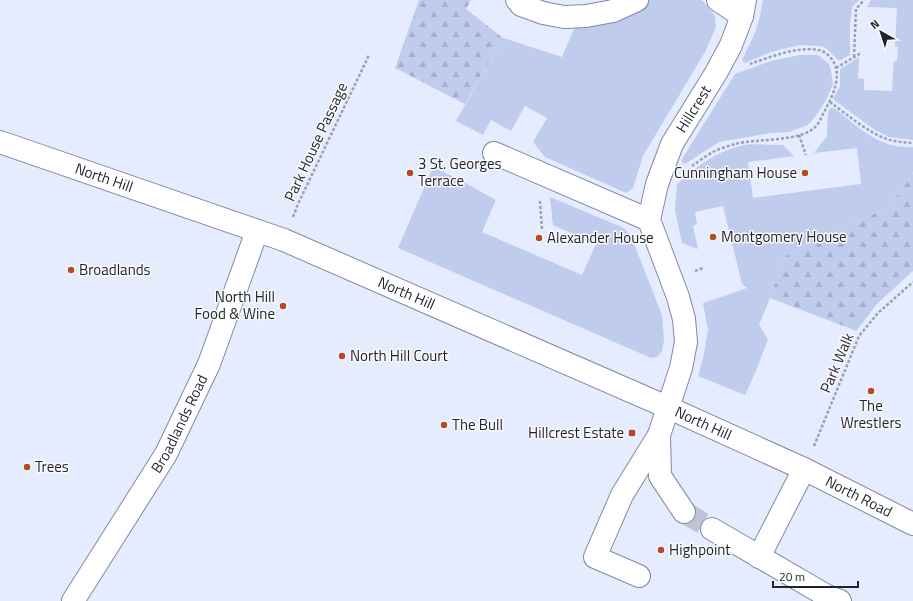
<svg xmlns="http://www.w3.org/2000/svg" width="913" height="601" viewBox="0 0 913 601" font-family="'Titillium Web',sans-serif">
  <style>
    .grass { fill: #bfcced }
    .forest { fill: url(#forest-firs) }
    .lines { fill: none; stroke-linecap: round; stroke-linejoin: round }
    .minor-tunnel { stroke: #bdc4d4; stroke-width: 22; stroke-dasharray: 22 11; stroke-linecap: butt }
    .minor-casing { stroke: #808aa6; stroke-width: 24 }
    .major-casing { stroke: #808aa6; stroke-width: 24 }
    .path { stroke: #9ba1b1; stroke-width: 2.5; stroke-dasharray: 3 2; stroke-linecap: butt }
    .minor { stroke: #fff; stroke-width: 22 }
    .major { stroke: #fff; stroke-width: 22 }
    .poi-dot { fill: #b34b29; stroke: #f9f9f9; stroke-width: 1.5 }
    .labels { text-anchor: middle; stroke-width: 3; stroke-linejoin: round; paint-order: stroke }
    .street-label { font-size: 15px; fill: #1f232e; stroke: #f9f9f9 }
    .poi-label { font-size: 15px; fill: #1f232e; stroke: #f9f9f9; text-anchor: start }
  </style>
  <defs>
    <pattern id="forest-firs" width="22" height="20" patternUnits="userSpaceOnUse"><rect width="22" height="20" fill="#bfcced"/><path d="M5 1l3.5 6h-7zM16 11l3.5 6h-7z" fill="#a4afcc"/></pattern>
  </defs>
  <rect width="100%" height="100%" fill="#e5ecfe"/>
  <g class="grass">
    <polygon points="648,0 701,0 704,2 715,16 716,27 705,52 643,156 633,188 626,193 545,157 533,142 547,118 525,106 511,131 491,120 483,135 456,121 503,38 562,57 577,22"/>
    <polygon points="763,0 859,0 852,7 850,26 850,55 839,61 826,48 820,46 800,45 771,52 745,63 742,60 755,33 760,16"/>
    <polygon points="871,0 913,0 913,140 889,137 875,130 834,100 834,97 840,86 840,69 859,57 858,78 864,79 864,90 892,91 894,61 897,61 898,47 895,47 897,8 867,7"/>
    <polygon points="800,55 818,55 829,64 831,70 833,84 826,100 815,117 808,125 789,132 771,133 754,136 719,142 685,164 682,162 682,159 735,74 771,61"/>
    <path d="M 831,108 L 834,108 C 850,120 866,136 885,143 C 894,147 904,147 913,147 L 913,171 L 912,175 L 889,207 L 785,256 L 770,298 L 759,325 L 768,339 L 756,371 L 745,395 L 698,376 L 703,359 L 708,330 L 703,303 L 747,288 L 742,284 L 723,206 L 695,212 L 697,224 L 693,226 L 698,249 L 682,243 L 675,211 L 677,184 C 695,168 715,152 740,146 C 753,143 769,145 783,145 L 794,156 L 748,162 L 753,198 L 861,184 L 857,148 L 814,153 L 827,136 L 828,111 Z"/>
    <polygon points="433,167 458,179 496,200 482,232 582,275 596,244 553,225 550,197 624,228 631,236 662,315 664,340 662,351 657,357 651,358 398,248"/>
  </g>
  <g class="forest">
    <polygon points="419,0 471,0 466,9 503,38 465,104 395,68"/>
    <polygon points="913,171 913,271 878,303 856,331 849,328 770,298 785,256 889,207 912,175"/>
  </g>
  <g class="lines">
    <polyline class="minor-tunnel" points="684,512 712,529"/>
    <g class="minor-casing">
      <g id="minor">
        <polyline points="517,0 521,5 543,13 564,17 586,16 613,11 637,0"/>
        <polyline points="718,0 742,16"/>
        <polyline points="494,153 649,220"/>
        <polyline points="659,435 660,476 684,512"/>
        <polyline points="712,529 827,596 840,601"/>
        <polyline points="759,557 804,469"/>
        <path id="s1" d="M 639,576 L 595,557 L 622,495 L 659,435 L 681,368 L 686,342 L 684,319 L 678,297 L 649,220 L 657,184 L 672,144 L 716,73 L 731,45 L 742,16 L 745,0"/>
        <path id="s2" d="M 73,601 L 166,454 L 209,364 L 257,231"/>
      </g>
    </g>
    <g class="major-casing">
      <g id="major">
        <path id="s3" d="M 0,142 L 284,240 L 667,407 L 804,469 L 913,524"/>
      </g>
    </g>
    <g class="path">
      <polyline points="854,57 856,9 864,0"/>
      <polyline points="836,68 861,53"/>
      <path d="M 830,102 C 846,114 869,133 887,139 C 895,142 904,142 912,143"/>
      <polyline points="799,135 806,155"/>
      <path d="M 692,166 C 699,161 707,155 715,151 C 721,148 729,146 735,144 C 756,138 803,143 817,125 C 820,121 822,116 824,112 C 833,96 845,71 829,56 C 826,53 822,50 818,50 C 798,46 770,57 750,64"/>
      <polyline points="540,201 542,229"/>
      <polyline points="293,217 298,204 369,55"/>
      <polyline points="695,271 703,268"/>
      <polyline points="814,446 859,336 878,313 913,282"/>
    </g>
    <use href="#minor" class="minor"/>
    <use href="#major" class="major"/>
  </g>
  <g class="poi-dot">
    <circle cx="410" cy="173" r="4"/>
    <circle cx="805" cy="173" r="4"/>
    <circle cx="713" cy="237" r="4"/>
    <circle cx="539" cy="238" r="4"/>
    <circle cx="71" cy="270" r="4"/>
    <circle cx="283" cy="306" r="4"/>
    <circle cx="342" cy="356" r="4"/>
    <circle cx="871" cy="391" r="4"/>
    <circle cx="444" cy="425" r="4"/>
    <rect x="628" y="429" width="8" height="8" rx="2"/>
    <circle cx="27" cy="467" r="4"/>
    <circle cx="661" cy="550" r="4"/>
  </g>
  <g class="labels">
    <g class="street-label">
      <text dy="5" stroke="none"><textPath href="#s1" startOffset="532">Hillcrest</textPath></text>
      <text transform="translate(316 142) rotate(-65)" y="5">Park House Passage</text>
      <text dy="5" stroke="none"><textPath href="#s3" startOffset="110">North Hill</textPath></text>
      <text dy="5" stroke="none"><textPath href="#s3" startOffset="434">North Hill</textPath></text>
      <text transform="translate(837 363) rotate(-67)" y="5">Park Walk</text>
      <text dy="5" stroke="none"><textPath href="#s2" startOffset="207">Broadlands Road</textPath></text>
      <text dy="5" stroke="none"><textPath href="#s3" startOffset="758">North Hill</textPath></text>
      <text dy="5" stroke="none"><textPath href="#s3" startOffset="930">North Road</textPath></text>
    </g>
    <g class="poi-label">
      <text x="418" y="169">3 St. Georges<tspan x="418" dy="17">Terrace</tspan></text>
      <text x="797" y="178" text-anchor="end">Cunningham House</text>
      <text x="721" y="242">Montgomery House</text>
      <text x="547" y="243">Alexander House</text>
      <text x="79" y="275">Broadlands</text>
      <text x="275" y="302" text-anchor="end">North Hill<tspan x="275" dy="17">Food &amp; Wine</tspan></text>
      <text x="350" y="361">North Hill Court</text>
      <text x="871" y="411" text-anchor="middle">The<tspan x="871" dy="17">Wrestlers</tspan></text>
      <text x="452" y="430">The Bull</text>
      <text x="624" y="438" text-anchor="end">Hillcrest Estate</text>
      <text x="35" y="472">Trees</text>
      <text x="669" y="555">Highpoint</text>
    </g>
  </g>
  <g transform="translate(881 32) rotate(321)" stroke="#f9f9f9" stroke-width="3" paint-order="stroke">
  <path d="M0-3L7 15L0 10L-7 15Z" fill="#1f232e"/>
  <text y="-6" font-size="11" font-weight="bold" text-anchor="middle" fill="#1f232e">N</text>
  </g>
  <path d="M773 581v6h85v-6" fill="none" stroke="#1f232e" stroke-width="2"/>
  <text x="779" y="581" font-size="12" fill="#1f232e" stroke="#f9f9f9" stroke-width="3" paint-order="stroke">20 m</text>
</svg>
